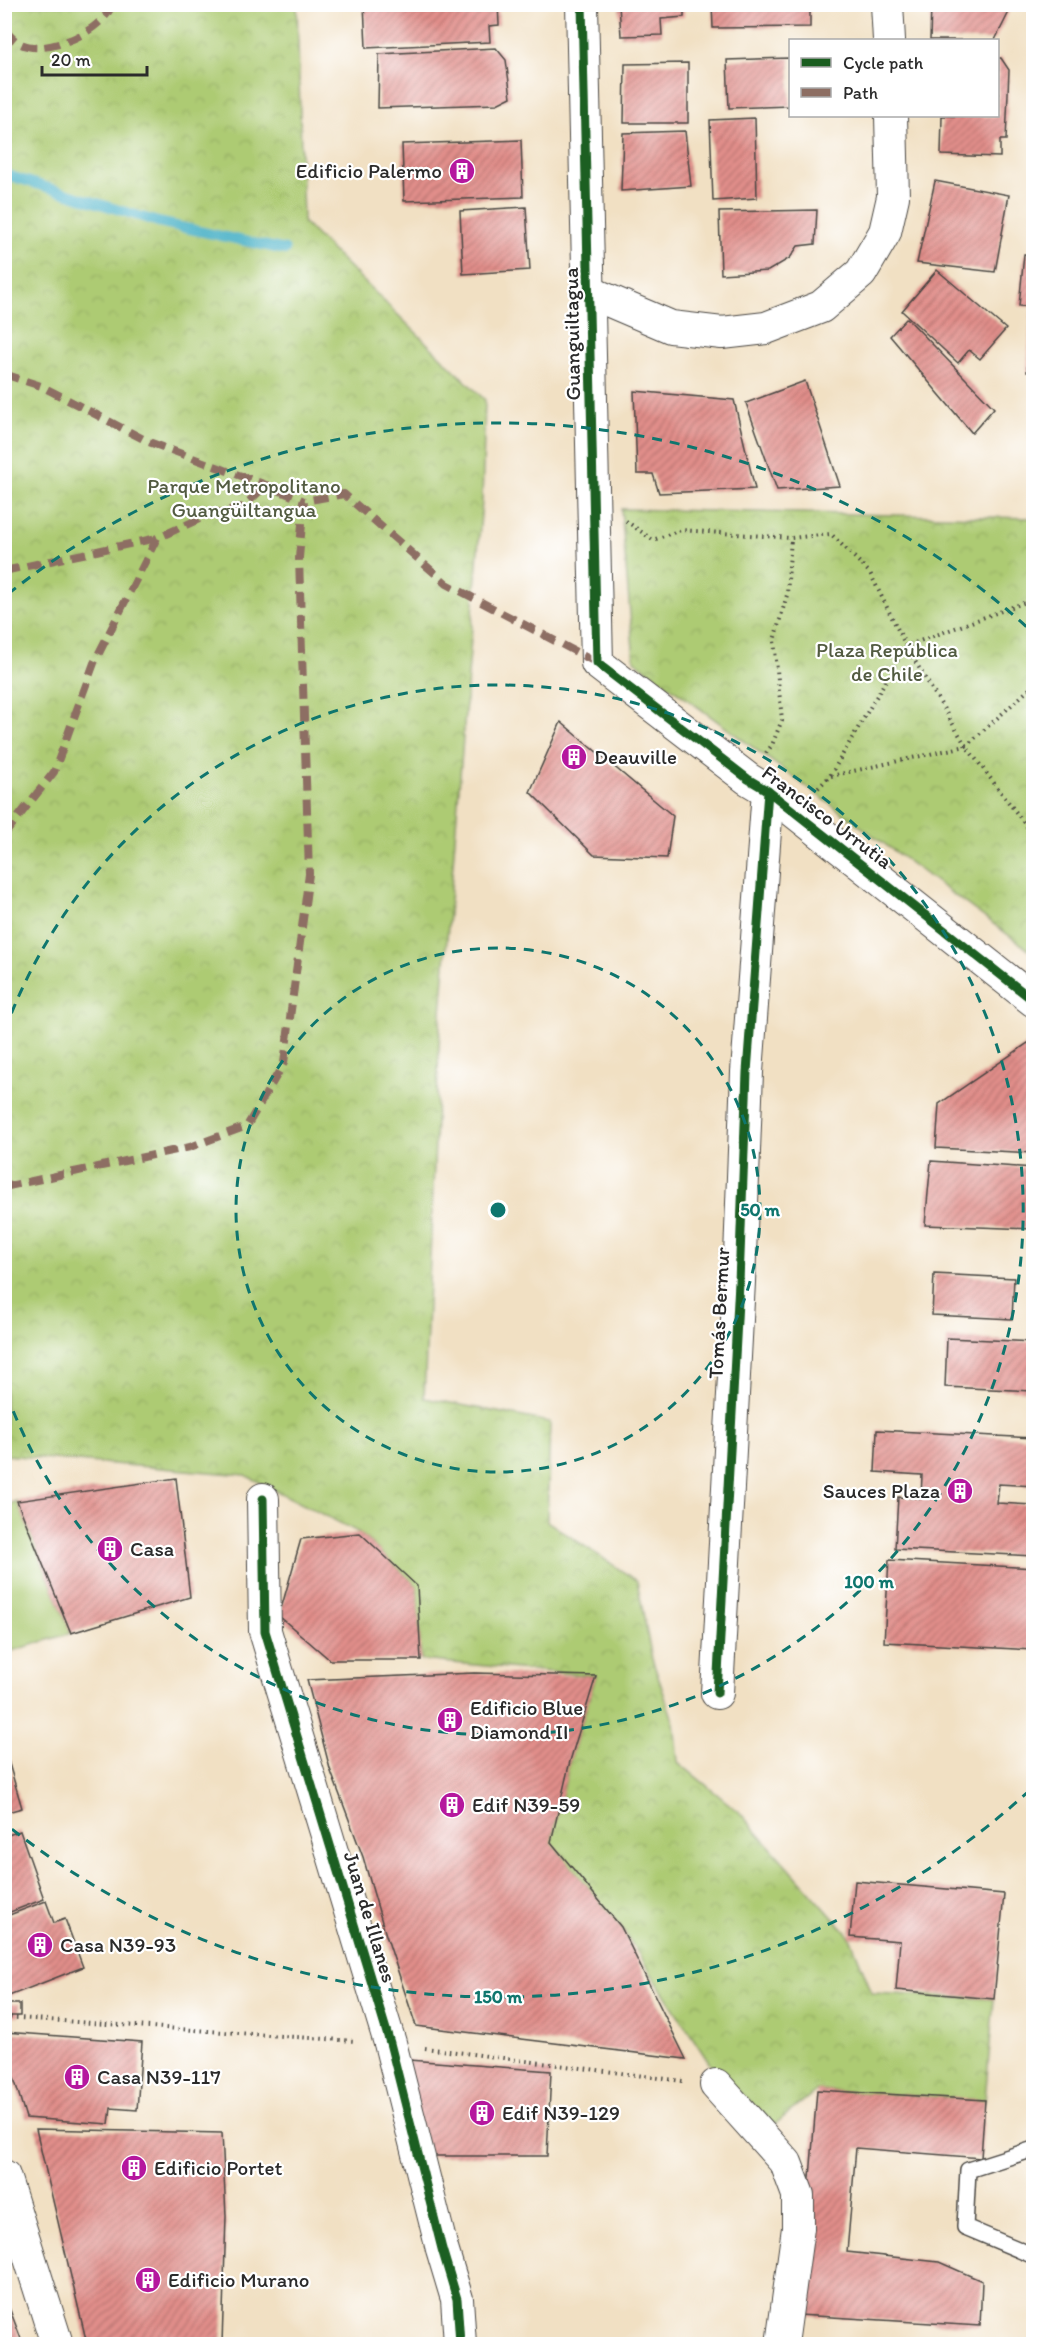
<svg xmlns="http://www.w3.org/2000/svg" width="1038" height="2349" viewBox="0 0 1038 2349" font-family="Itim,sans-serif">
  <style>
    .park { fill: url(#park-crowns); stroke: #6c7b4f; stroke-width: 1.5 }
    .pitch { fill: #adcb73; stroke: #6c7b4f; stroke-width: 1.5 }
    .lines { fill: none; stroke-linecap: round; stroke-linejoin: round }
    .stream { stroke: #47b0c6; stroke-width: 10 }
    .building { fill: url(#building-hatch) }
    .service-casing { stroke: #494642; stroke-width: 18 }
    .minor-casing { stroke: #494642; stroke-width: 34 }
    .path { stroke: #494642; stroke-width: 4; stroke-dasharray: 1.5 4.5; stroke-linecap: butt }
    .service { stroke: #fff; stroke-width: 15 }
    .minor { stroke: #fff; stroke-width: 32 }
    .quiet { stroke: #8d6e63; stroke-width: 8; stroke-dasharray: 15 8; stroke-linecap: butt }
    .cycleway-casing { stroke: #fff; stroke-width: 13 }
    .cycleway { stroke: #1b5e20; stroke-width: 9 }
    .ring { fill: none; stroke: #0f766e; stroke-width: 3; stroke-dasharray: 10 8 }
    .labels { text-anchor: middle; stroke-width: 4.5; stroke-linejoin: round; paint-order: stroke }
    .poi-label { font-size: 21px; fill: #2b2b2b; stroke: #fff; text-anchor: start }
    .street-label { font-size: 21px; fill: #2b2b2b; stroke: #fff }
    .park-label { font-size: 21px; fill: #525b41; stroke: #fff }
    .centre { fill: #0f766e; stroke: #fff; stroke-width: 3 }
    .ring-label { font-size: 18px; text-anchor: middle; font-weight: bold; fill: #0f766e; stroke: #fff; stroke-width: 4.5; stroke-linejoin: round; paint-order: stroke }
  </style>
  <defs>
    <pattern id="park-crowns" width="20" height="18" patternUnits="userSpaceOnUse" patternTransform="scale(1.5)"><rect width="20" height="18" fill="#adcb73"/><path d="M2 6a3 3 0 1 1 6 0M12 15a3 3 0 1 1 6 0" fill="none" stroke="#95ae64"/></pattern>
    <pattern id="building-hatch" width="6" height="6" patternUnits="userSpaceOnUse" patternTransform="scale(1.5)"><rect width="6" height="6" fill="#e18e8a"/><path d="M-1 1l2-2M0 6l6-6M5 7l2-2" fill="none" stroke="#b77471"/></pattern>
  </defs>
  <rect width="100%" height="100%" fill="#fff"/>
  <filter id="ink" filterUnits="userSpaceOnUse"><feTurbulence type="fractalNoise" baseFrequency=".0167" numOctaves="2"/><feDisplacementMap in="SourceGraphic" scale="12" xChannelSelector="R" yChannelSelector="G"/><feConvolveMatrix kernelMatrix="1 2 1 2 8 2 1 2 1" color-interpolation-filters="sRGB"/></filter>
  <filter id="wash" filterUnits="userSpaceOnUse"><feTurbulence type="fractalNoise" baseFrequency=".008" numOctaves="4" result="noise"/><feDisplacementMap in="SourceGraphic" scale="24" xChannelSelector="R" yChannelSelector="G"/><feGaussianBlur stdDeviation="1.35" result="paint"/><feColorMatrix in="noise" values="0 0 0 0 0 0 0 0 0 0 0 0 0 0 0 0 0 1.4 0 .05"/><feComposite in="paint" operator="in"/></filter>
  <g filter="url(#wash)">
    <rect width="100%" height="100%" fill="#f1e0c3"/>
    <g class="park">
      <polygon points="4,5 297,5 303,222 485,400 482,501 440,1026 424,1398 550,1422 547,1521 637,1581 652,1659 674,1723 678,1762 740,1813 850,1937 872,1993 994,1999 985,2100 817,2090 775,2124 713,2069 621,1927 551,1842 570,1761 596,1676 421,1660 417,1586 360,1533 245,1475 5,1455"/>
      <polygon points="621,509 1033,518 1033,953 634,660"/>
    </g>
    <polygon class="pitch" points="17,1501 71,1633 5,1653 5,1506"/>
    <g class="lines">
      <polyline class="stream" points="4,174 158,222 285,250"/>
    </g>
    <g id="blocks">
      <g class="building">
        <polygon points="364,4 498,4 499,25 489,26 490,42 366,48"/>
        <polygon points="619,4 684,4 684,17 661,19 662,35 621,36"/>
        <polygon points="712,4 810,4 810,27 713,28"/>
        <polygon points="931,4 1013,4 995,40 930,40"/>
        <polygon points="496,48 506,60 511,97 497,104 378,108 379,54"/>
        <polygon points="790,58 790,106 729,108 727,60"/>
        <polygon points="998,58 1001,58 1009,70 1006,140 1000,140 1000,157 941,155 942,116 998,116"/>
        <polygon points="688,63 688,123 624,123 625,64"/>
        <polygon points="755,118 757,198 713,201 710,120"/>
        <polygon points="685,131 691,186 621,191 623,133"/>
        <polygon points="521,140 523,197 404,201 402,144"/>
        <polygon points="935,181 1009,195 995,272 917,263"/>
        <polygon points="526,207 530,270 463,274 460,211"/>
        <polygon points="817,210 815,244 798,246 790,258 768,271 721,274 719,212"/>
        <polygon points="1024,254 1034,254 1034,307 1019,306"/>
        <polygon points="937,270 1006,329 980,359 969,350 958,363 902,311"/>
        <polygon points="1031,310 1034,310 1034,373 1027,372"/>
        <polygon points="907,318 994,408 972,433 890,336"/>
        <polygon points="805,381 840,486 777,490 746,403"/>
        <polygon points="634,391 734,400 755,489 659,493 653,474 637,474"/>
        <polygon points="561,722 673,816 667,858 594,855 530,792"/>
        <polygon points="1028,1043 1034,1048 1034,1153 936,1148 939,1104"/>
        <polygon points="931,1161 1034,1168 1034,1229 925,1225"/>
        <polygon points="934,1274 1014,1278 1012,1319 932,1315"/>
        <polygon points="947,1338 1034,1342 1034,1391 945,1387"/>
        <polygon points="877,1430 1034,1438 1034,1486 999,1484 997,1503 1034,1505 1034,1556 895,1549 898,1497 921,1498 922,1475 875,1472"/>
        <polygon points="176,1478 190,1597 71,1633 17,1501"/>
        <polygon points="360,1533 417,1586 421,1660 330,1660 279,1616 301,1539"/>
        <polygon points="889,1560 1034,1568 1034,1650 884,1642"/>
        <polygon points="474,1673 596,1676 570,1761 551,1842 621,1927 686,2059 416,2026 384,1929 363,1857 330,1769 307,1680"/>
        <polygon points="5,1750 22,1808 4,1813 4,1751"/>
        <polygon points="20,1831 44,1899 5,1914 5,1836"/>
        <polygon points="855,1881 1004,1894 994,1999 896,1990 900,1941 850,1937"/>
        <polygon points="46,1901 54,1923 65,1919 83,1967 4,1998 4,1917"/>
        <rect x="4" y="2004" width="16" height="12"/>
        <polygon points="4,2032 142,2042 137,2110 111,2108 109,2124 26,2118 4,2045"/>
        <polygon points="396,2059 551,2071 547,2156 430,2156"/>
        <polygon points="817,2090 985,2100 981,2158 856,2148 847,2252 939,2262 982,2281 980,2326 799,2315"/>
        <polygon points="36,2129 222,2133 226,2216 222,2344 87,2344"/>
        <polygon points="4,2297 5,2297 23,2344 4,2344"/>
      </g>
    </g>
  </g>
  <g filter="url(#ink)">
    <use href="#blocks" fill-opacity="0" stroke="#494642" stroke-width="1.5"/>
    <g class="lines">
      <g class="service-casing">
        <polyline id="service" points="1034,2149 968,2170 965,2227 1034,2256"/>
      </g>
      <g class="minor-casing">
        <g id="minor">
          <polyline points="582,4 597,663 748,779 768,791 1034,1001"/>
          <polyline points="887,4 889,40"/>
          <polyline points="589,292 671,327 722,333 766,328 821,307 861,273 885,232 893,197 891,116"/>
          <polyline points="263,1499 265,1631 390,2043 442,2249 457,2299 460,2344"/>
          <polyline points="717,1693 739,1282 747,1072 768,791"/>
          <polyline points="716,2085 786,2163 798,2195 798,2228 782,2344"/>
          <polyline points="4,2176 57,2344"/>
        </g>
      </g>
      <g class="path">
        <polyline points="626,521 653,540 681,530 791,538"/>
        <polyline points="766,753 772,745 782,720 774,640 787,595 791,538 831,534 870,573 906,646 1034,599"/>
        <polyline points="831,776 966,746 1034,685"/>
        <polyline points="818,788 830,776 906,646 966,746 1034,836"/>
        <polyline points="4,2017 355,2041"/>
        <polyline points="425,2048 683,2081"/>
      </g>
      <use href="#service" class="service"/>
      <use href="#minor" class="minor"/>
      <g class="quiet">
        <path d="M 4,30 C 9,34 14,41 19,43 C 44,58 104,31 112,4"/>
        <polyline points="4,374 41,386 149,442 266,485 304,501"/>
        <polyline points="4,571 157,538"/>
        <polyline points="4,835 54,772 94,663 157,538 208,515 243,507 266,485"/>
        <polyline points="4,1187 190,1147 247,1126 284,1063 309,874 299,558 304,501 344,494 447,584 597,663"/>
      </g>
      <g class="cycleway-casing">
        <g id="cycleway">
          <polyline points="582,4 597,663 748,779 768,791 1034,1001"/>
          <polyline points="263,1499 265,1631 390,2043 442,2249 457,2299 460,2344"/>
          <polyline points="717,1693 739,1282 747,1072 768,791"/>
        </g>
      </g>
      <use href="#cycleway" class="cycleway"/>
    </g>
  </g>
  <g class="ring">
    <circle cx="498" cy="1210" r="262"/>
    <path d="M5 1030A525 525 0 1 1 5 1390"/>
    <path d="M1030 1790A787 787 0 0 1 8 1826M8 594A787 787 0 0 1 1030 630"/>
  </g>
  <defs>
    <g id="building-disc" transform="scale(1.35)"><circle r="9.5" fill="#b5179e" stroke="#fff"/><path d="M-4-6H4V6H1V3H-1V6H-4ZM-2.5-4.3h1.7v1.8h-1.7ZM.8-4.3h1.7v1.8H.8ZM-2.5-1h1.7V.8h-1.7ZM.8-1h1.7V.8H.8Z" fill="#fff"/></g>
  </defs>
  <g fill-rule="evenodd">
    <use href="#building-disc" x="462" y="171"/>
    <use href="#building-disc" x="574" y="757"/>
    <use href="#building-disc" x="960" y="1491"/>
    <use href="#building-disc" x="110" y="1549"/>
    <use href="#building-disc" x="450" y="1720"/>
    <use href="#building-disc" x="452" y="1805"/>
    <use href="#building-disc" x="40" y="1945"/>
    <use href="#building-disc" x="77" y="2077"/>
    <use href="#building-disc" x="482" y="2113"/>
    <use href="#building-disc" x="134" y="2168"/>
    <use href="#building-disc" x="148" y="2280"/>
  </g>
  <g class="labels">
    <g class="poi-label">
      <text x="442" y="178" text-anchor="end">Edificio Palermo</text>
      <text x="594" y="764">Deauville</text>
      <text x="940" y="1498" text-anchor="end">Sauces Plaza</text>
      <text x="130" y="1556">Casa</text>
      <text x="470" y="1715">Edificio Blue<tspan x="470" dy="24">Diamond II</tspan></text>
      <text x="472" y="1812">Edif N39-59</text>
      <text x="60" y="1952">Casa N39-93</text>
      <text x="97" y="2084">Casa N39-117</text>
      <text x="502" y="2120">Edif N39-129</text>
      <text x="154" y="2175">Edificio Portet</text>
      <text x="168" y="2287">Edificio Murano</text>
    </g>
    <g class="street-label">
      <text transform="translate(572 334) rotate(-91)" y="7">Guanguiltagua</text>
      <text transform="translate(827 817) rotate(37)" y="7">Francisco Urrutia</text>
      <text transform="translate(719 1313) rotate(-87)" y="7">Tomás Bermur</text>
      <text transform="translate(370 1917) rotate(73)" y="7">Juan de Illanes</text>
    </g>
    <g class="park-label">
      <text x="244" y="493">Parque Metropolitano<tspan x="244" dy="24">Guangüiltangua</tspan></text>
      <text x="887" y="657">Plaza República<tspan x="887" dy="24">de Chile</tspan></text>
    </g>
  </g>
  <circle cx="498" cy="1210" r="9" class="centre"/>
  <g class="ring-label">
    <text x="760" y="1216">50 m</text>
    <text x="869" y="1588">100 m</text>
    <text x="498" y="2003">150 m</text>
  </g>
  <rect width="1038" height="2349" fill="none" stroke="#fff" stroke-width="24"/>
  <rect x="789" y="39" width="210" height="78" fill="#ffffff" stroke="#aaaaaa" stroke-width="1.5"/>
  <rect x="801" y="58" width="30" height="9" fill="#1b5e20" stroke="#aaaaaa" stroke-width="1.5"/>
  <text x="843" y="69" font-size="18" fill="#2b2b2b">Cycle path</text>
  <rect x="801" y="88" width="30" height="9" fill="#8d6e63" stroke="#aaaaaa" stroke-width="1.5"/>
  <text x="843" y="99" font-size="18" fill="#2b2b2b">Path</text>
  <path d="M42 66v9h105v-9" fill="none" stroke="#2b2b2b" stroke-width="3"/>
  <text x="51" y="66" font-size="18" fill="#2b2b2b" stroke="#ffffff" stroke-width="4.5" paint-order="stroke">20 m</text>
</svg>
